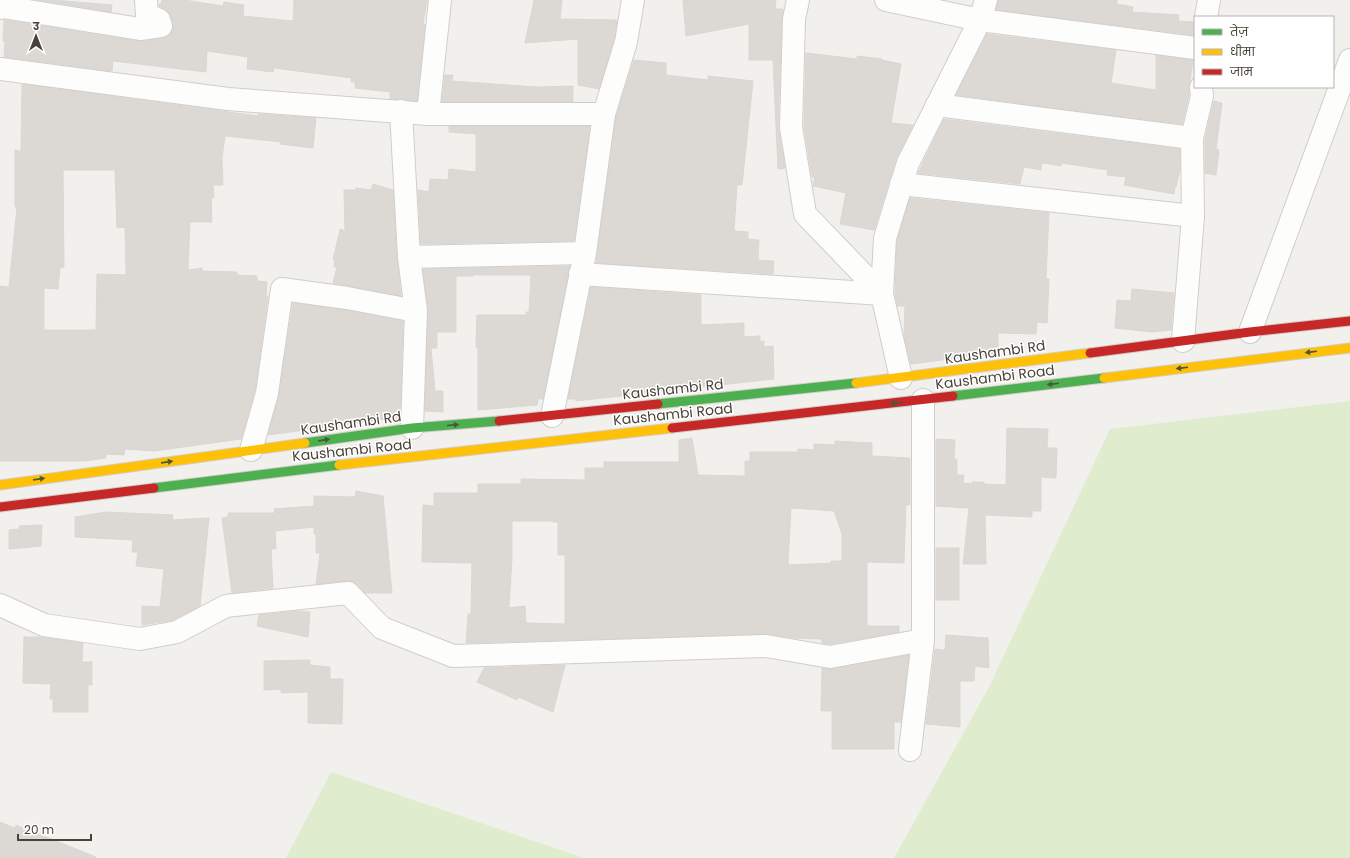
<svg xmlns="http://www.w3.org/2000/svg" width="1350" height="858" viewBox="0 0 1350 858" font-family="Poppins,'Noto Sans Devanagari',sans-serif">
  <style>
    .green { fill: #e0ecce }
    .building { fill: #dcd9d5; stroke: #dad7d3; fill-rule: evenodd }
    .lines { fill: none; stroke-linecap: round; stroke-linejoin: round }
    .street-casing { stroke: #d0ceca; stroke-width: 24 }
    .fast-casing { stroke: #d1cdc4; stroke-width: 11 }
    .slow-casing { stroke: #d1cdc4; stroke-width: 11 }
    .jam-casing { stroke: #d1cdc4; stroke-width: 11 }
    .street { stroke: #fdfdfc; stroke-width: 22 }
    .fast { stroke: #4caf50; stroke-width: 9 }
    .slow { stroke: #ffc107; stroke-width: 9 }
    .jam { stroke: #c62828; stroke-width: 9 }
    .oneway { fill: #4a583d }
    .labels { text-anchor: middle; stroke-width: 3; stroke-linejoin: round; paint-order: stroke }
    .street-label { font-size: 14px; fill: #494238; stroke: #fff }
  </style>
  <rect width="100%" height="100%" fill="#f2f0ed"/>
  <g class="green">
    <polygon points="1350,401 1350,858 894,858 989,687 1110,429"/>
    <polygon points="331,772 584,858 286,858"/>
  </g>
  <g class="building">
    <polygon points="38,0 54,0 112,5 111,12"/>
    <polygon points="162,0 184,0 223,6 224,2 244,5 243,16 293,21 294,0 427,0 423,24 425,25 417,101 390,99 390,92 355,88 355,82 351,82 352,78 274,68 273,72 247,69 248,57 207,51 206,72 113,61 112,71 4,57 5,41 3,41 4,20 138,41 163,38 169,36 173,30 173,22 168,12 159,6 159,4 161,4"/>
    <polygon points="534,0 562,0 560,19 617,20 614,39 599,89 578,85 578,39 525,43"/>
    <polygon points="683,0 776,0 775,9 783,9 782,19 778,127 785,168 778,169 773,60 749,60 749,24 686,36"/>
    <polygon points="998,0 1117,0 1117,4 1133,7 1132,12 1179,15 1178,21 1194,22 1194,35 996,10"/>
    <polygon points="987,34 1116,50 1111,83 1156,90 1156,55 1193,60 1189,88 1189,95 1182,124 956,95"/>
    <polygon points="806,53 857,59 857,56 882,59 882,60 901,64 891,123 913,125 896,159 874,230 840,224 846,193 813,186 815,177 812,177 804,126"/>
    <polygon points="634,60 666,63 666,75 708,80 708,76 753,81 742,185 737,185 734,231 748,232 748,239 759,240 758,260 774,261 773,274 596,263 616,117"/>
    <polygon points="445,75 453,75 452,81 537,87 573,86 573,102 442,102"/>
    <path d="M 22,84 L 258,116 L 258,114 L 316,118 L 313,148 L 280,144 L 281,142 L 225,136 L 222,158 L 223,185 L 213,185 L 214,198 L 211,198 L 212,222 L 190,222 L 188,270 L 202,268 L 202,271 L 237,272 L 237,275 L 257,276 L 257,281 L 267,282 L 266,296 L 268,296 L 255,390 L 241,439 L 154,451 L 125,449 L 124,455 L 106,454 L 106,458 L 85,461 L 0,461 L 0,286 L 9,287 L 17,207 L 15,207 L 15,150 L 21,151 ZM 63,170 L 115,170 L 117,228 L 125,227 L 126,275 L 97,274 L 96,330 L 44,330 L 44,288 L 58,289 L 60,268 L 64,267 Z"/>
    <polygon points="1214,101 1222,103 1216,149 1219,150 1216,175 1205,173 1205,139"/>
    <polygon points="944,119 1180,149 1180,169 1176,187 1175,187 1174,194 1124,185 1126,177 1107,175 1108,170 1062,163 1061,166 1042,163 1041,170 1024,167 1020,184 918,173"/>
    <polygon points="449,126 590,126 574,241 421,244 418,190 429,192 430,179 448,180 449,169 476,172 476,134 449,132"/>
    <polygon points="373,184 393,190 397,258 401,296 333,283 337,267 334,267 335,260 333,260 340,229 345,231 344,190 356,190 356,188 371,190"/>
    <polygon points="910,198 1049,213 1046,279 1049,279 1047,323 1037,322 1036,334 998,333 998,353 911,364 904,336 905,306 897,306 895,293 897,240"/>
    <polygon points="570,266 543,399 538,399 537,405 478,410 478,347 476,347 477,315 526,315 526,312 529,312 531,275 473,275 473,276 456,276 456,332 437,332 437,348 431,348 435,391 443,391 443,412 425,411 428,311 423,269"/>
    <polygon points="591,287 701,295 701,325 744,323 744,337 760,336 760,342 764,341 764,347 773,346 774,379 576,401 576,399 568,399"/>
    <polygon points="1132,289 1174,293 1171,330 1152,332 1115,328 1117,300 1131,301"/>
    <polygon points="293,303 345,310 403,321 400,417 268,435 279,395"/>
    <polygon points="1007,428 1048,429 1047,448 1057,448 1056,478 1041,477 1041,511 1032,511 1032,517 985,515 986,564 963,564 969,508 936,506 936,439 955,440 954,459 957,459 957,475 964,475 963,483 972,484 972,482 984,482 984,484 1006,485"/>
    <path d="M 692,438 L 698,475 L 745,476 L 745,461 L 750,461 L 750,452 L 798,452 L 798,449 L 814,450 L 814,444 L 835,445 L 835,441 L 872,443 L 872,456 L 910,458 L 910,505 L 906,505 L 904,563 L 867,562 L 867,626 L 899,626 L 899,632 L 830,644 L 822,643 L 822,639 L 795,638 L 766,634 L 466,643 L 468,614 L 471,614 L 472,563 L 422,562 L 423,505 L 434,506 L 434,493 L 478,493 L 478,484 L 521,484 L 521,479 L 585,480 L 585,468 L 604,468 L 604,462 L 679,462 L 679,440 ZM 791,508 L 834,511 L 842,534 L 842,561 L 831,561 L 831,563 L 788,565 ZM 512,521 L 553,521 L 553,522 L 558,522 L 558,555 L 565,555 L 565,624 L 526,623 L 525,606 L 509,608 L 512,558 Z"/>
    <polygon points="356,491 383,496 392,593 365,593 357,584 352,581 347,581 316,584 320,553 316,553 316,534 314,534 314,527 275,531 276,549 271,549 273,588 232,593 222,518 228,517 228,513 275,513 274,509 314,506 314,496 355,497"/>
    <polygon points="106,512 173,515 172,520 209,518 200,606 173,620 142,625 142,606 160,607 164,569 136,566 138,552 132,552 133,540 75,537 75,517"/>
    <polygon points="42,525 41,546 9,549 9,530 19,529 19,526"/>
    <rect x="936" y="548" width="23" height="52"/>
    <polygon points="299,611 310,612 308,637 257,626 259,615"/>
    <polygon points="946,635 988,638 989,668 975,666 974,681 960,681 960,727 926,724 935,649 945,650"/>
    <polygon points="24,637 42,637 83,643 82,662 92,662 92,685 88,685 88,712 53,712 53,699 50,699 51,684 23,683"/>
    <polygon points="909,655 901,722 894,722 894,749 832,749 832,711 821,711 822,668 832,669"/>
    <polygon points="310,660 310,665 330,667 330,679 343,679 342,724 308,723 308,692 281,693 281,689 264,690 264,661"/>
    <polygon points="565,665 553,712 518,697 517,700 477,682 484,668"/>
    <polygon points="0,822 15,828 16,825 96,857 96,858 0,858"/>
  </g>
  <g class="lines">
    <g class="street-casing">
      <g id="street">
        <polyline points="798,0 794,19 791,127 805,214 882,294"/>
        <polyline points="886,0 980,20 1195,48"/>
        <polyline points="0,8 3,7 140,29 161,26 159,20 147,15 146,0"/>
        <polyline points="1206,17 1209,0"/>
        <polyline points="0,69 228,99 428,114 604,114 626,42 633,0"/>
        <polyline points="937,105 1192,138"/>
        <polyline points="401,111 409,257 416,311 412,428"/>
        <polyline points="428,114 440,0"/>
        <polyline points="901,184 1193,216"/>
        <polyline points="409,257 585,253"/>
        <polyline points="580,274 882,294"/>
        <polyline points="1250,332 1350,60"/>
        <polyline points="1183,341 1193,216 1192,138 1202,96 1201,87"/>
        <polyline points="901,378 882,294 885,238 908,163 980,20 986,0"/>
        <polyline points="552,416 585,253 604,114"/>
        <polyline points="251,450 267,393 282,289 347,298 416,311"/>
        <polyline points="0,605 44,625 140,639 177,632 226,606 348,593 382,628 453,656 766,646 830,657 923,640"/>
        <polyline points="910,750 923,640 923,400"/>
      </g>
    </g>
    <g class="fast-casing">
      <g id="fast">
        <polyline points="953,396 1104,378"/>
        <polyline points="658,404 856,383"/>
        <polyline points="305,443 412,428 499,421"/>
        <polyline points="154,488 339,465"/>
      </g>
    </g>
    <g class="slow-casing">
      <g id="slow">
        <polyline points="1104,378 1350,348"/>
        <polyline points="856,383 1090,353"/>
        <polyline points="339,465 672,428"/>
        <polyline points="0,485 305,443"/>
      </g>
    </g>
    <g class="jam-casing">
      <g id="jam">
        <polyline points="1090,353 1250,332 1350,321"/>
        <polyline points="499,421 658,404"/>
        <polyline points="672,428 953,396"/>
        <polyline points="0,507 154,488"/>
      </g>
    </g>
    <use href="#street" class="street"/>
    <use href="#fast" class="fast"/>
    <use href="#slow" class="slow"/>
    <use href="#jam" class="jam"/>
  </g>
  <defs><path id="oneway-solid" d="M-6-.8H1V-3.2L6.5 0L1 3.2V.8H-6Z"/></defs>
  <g class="oneway">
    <use href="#oneway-solid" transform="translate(1311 352) rotate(173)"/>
    <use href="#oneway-solid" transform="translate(1182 368) rotate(173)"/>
    <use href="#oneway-solid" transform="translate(1053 384) rotate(173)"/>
    <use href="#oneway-solid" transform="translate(896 403) rotate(174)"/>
    <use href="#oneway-solid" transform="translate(453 425) rotate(-5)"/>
    <use href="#oneway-solid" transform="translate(324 440) rotate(-8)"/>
    <use href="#oneway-solid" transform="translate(167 462) rotate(-8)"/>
    <use href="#oneway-solid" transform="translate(39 479) rotate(-8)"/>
  </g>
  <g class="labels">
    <g class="street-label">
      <text transform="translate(995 352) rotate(-8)" y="5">Kaushambi Rd</text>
      <text transform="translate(995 377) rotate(-7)" y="5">Kaushambi Road</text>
      <text transform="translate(673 389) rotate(-6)" y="5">Kaushambi Rd</text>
      <text transform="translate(673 414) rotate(-6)" y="5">Kaushambi Road</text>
      <text transform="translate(351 423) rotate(-8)" y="5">Kaushambi Rd</text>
      <text transform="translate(352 450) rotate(-6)" y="5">Kaushambi Road</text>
    </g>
  </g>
  <rect x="1194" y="16" width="140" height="72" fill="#ffffff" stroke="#b6b3af"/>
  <rect x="1202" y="29" width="20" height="6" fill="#4caf50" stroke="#b6b3af"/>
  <text x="1230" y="36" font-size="12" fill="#494238">तेज़</text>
  <rect x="1202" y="49" width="20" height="6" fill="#ffc107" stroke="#b6b3af"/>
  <text x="1230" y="56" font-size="12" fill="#494238">धीमा</text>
  <rect x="1202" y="69" width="20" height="6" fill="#c62828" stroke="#b6b3af"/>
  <text x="1230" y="76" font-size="12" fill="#494238">जाम</text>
  <g transform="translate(36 36)" stroke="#ffffff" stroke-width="3" paint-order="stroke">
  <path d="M0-3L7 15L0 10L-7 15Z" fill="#494238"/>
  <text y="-6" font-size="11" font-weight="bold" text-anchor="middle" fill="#494238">उ</text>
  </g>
  <path d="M18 834v6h73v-6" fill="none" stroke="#494238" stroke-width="2"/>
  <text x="24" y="834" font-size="12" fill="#494238" stroke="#ffffff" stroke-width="3" paint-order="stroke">20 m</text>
</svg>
